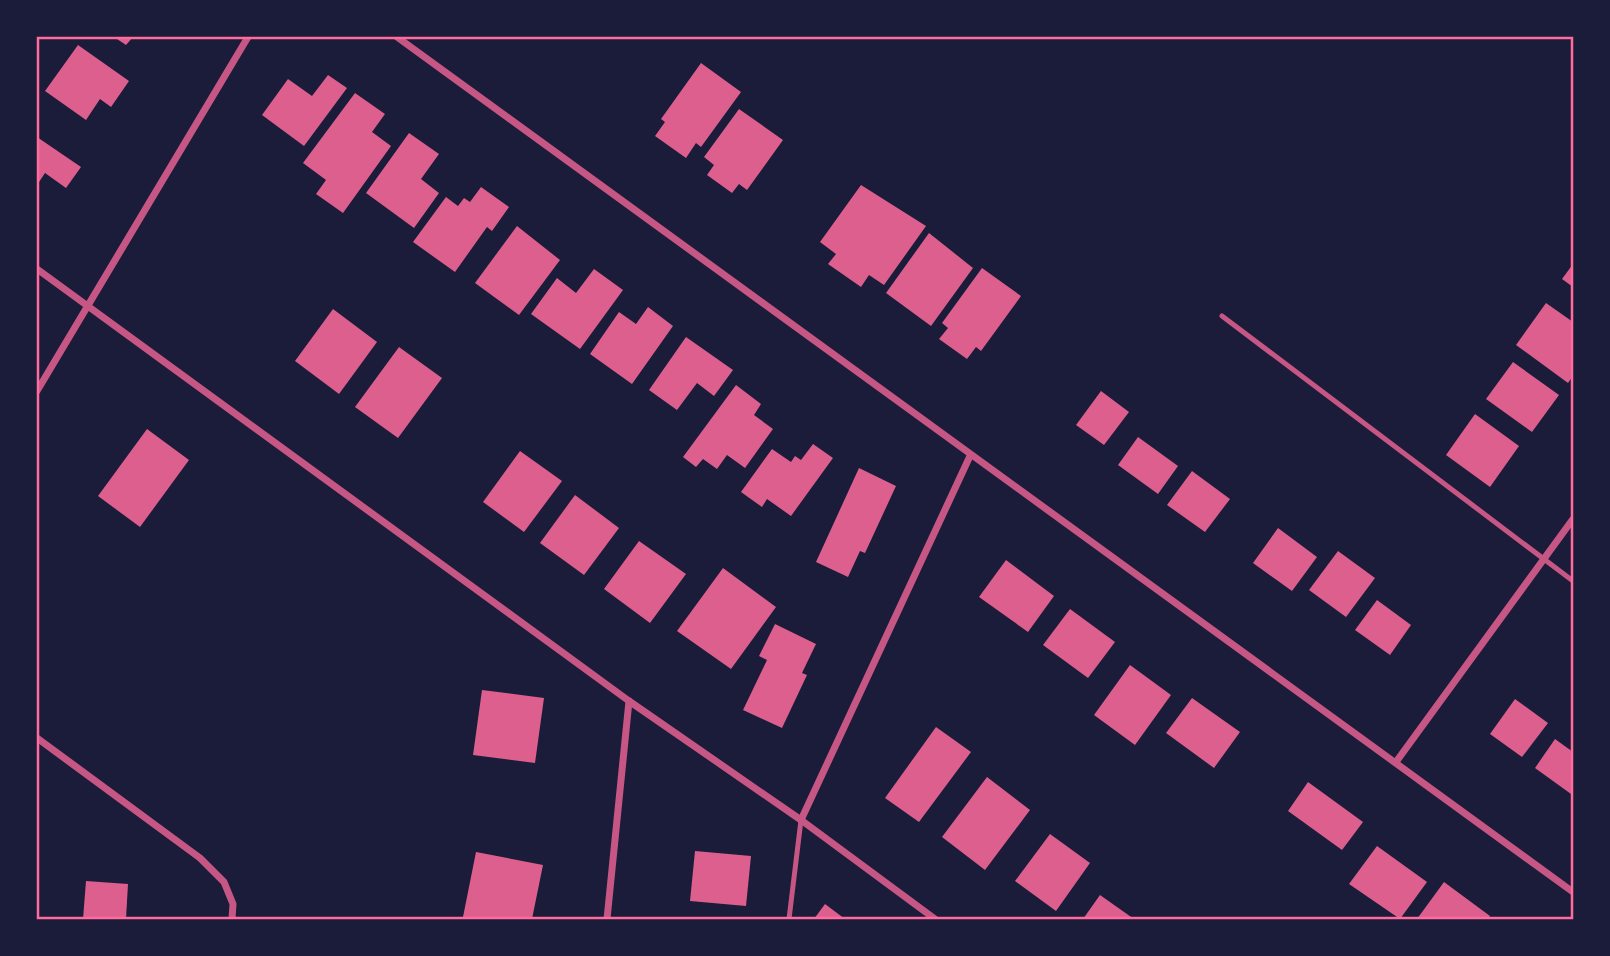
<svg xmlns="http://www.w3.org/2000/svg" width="1610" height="956" viewBox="0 0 1610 956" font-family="'Work Sans',sans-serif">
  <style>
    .building { fill: #dd5f8e }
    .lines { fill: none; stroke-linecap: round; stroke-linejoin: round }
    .service { stroke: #c65784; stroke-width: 5 }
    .minor { stroke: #c65784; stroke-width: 7 }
    .neatline { fill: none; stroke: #ff6b9d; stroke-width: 2.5 }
  </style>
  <rect width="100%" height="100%" fill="#1b1b3a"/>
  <g class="building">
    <polygon points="114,37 133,37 126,45"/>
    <polygon points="78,45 129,81 111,107 100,99 86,120 45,91"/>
    <polygon points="701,63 741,92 701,147 696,143 686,158 655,136 665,122 661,119"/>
    <polygon points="328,75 347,88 304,146 262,115 288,79 312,96"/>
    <polygon points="355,93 385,114 372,132 391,146 343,213 316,194 326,180 303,163"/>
    <polygon points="739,109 783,140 747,190 739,184 732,193 707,175 714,165 704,157"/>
    <polygon points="409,133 439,154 421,179 439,193 414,228 366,193"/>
    <polygon points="37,137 81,167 66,188 45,173 37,185"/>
    <polygon points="861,185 926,226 884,285 869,275 861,287 828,264 836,254 820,242"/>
    <polygon points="481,187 509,207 492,231 487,227 455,272 413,242 446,197 458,206 464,198 470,202"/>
    <polygon points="517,226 560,260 519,315 475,283"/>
    <polygon points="929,233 973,268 931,326 886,293"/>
    <polygon points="1573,264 1573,287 1562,279"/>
    <polygon points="982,268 1021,296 981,351 976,347 967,359 939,339 948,328 942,323"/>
    <polygon points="594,269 623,290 580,349 531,314 557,278 576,293"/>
    <polygon points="1546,303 1573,322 1573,376 1568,383 1516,345"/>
    <polygon points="648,307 673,326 632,384 590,354 619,312 636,324"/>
    <polygon points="333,309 377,342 339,394 295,361"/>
    <polygon points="686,337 733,370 714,396 697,383 677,410 649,390"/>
    <polygon points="399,347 442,378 398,438 355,407"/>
    <polygon points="1513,362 1559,395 1532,432 1486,399"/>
    <polygon points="736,385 761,404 754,415 773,429 745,468 727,455 717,469 703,459 696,467 683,457"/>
    <polygon points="1101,391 1129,412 1104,445 1076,425"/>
    <polygon points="1475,414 1519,446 1490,487 1446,455"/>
    <polygon points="147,429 189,460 140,527 98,496"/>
    <polygon points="1138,437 1178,466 1158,494 1118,465"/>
    <polygon points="813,444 833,458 791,516 767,499 762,507 741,492 772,449 791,462 795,456 801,460"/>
    <polygon points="520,451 562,481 524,532 483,502"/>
    <polygon points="859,468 896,486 865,553 860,551 848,577 816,562"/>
    <polygon points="1192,471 1230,499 1205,532 1167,505"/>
    <polygon points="575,495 619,528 584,575 540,543"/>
    <polygon points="1278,528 1317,557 1292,591 1253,563"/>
    <polygon points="639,541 686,574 650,623 604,589"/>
    <polygon points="1338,551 1375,578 1346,617 1309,590"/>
    <polygon points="1006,560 1054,596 1028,632 979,597"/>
    <polygon points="723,568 776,607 731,669 677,631"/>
    <polygon points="1377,600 1411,625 1390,655 1355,630"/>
    <polygon points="1070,609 1115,642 1088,678 1043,645"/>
    <polygon points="775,624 816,644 802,673 807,675 782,728 743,710 767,660 759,656"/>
    <polygon points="1130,665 1171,695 1135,745 1094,715"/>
    <polygon points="482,690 544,698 535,763 473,755"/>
    <polygon points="1192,698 1240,732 1214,768 1166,733"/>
    <polygon points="1515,699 1548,723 1522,757 1490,734"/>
    <polygon points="936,727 971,752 919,822 885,798"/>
    <polygon points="1555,739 1573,752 1571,794 1535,768"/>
    <polygon points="987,777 1030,810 985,870 942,837"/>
    <polygon points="1308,782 1363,822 1342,850 1288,811"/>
    <polygon points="1050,834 1090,863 1056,911 1015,881"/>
    <polygon points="1377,846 1427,882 1400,919 1349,884"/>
    <polygon points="695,851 751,856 746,906 690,901"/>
    <polygon points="476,852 543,865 532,919 463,917"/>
    <polygon points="86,881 128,884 126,919 83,919"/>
    <polygon points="1444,882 1490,916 1488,919 1417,919"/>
    <polygon points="1100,895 1134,919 1083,919"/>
    <polygon points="825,904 845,919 814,919"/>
  </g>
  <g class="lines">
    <g class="service">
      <polyline points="1222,316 1573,581"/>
      <polyline points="789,919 801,820"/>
    </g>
    <g class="minor">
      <polyline points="397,37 1573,892"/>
      <polyline points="37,269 629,701 801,820 935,919"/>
      <polyline points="37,391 248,37"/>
      <polyline points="37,738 200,858 224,882 233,904 232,919"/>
      <polyline points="1396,762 1573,519"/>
      <polyline points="801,820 970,456"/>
      <polyline points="607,919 629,701"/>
    </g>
  </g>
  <rect width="1610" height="956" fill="none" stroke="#1b1b3a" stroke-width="77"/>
  <rect x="38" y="38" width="1534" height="880" class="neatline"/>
</svg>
